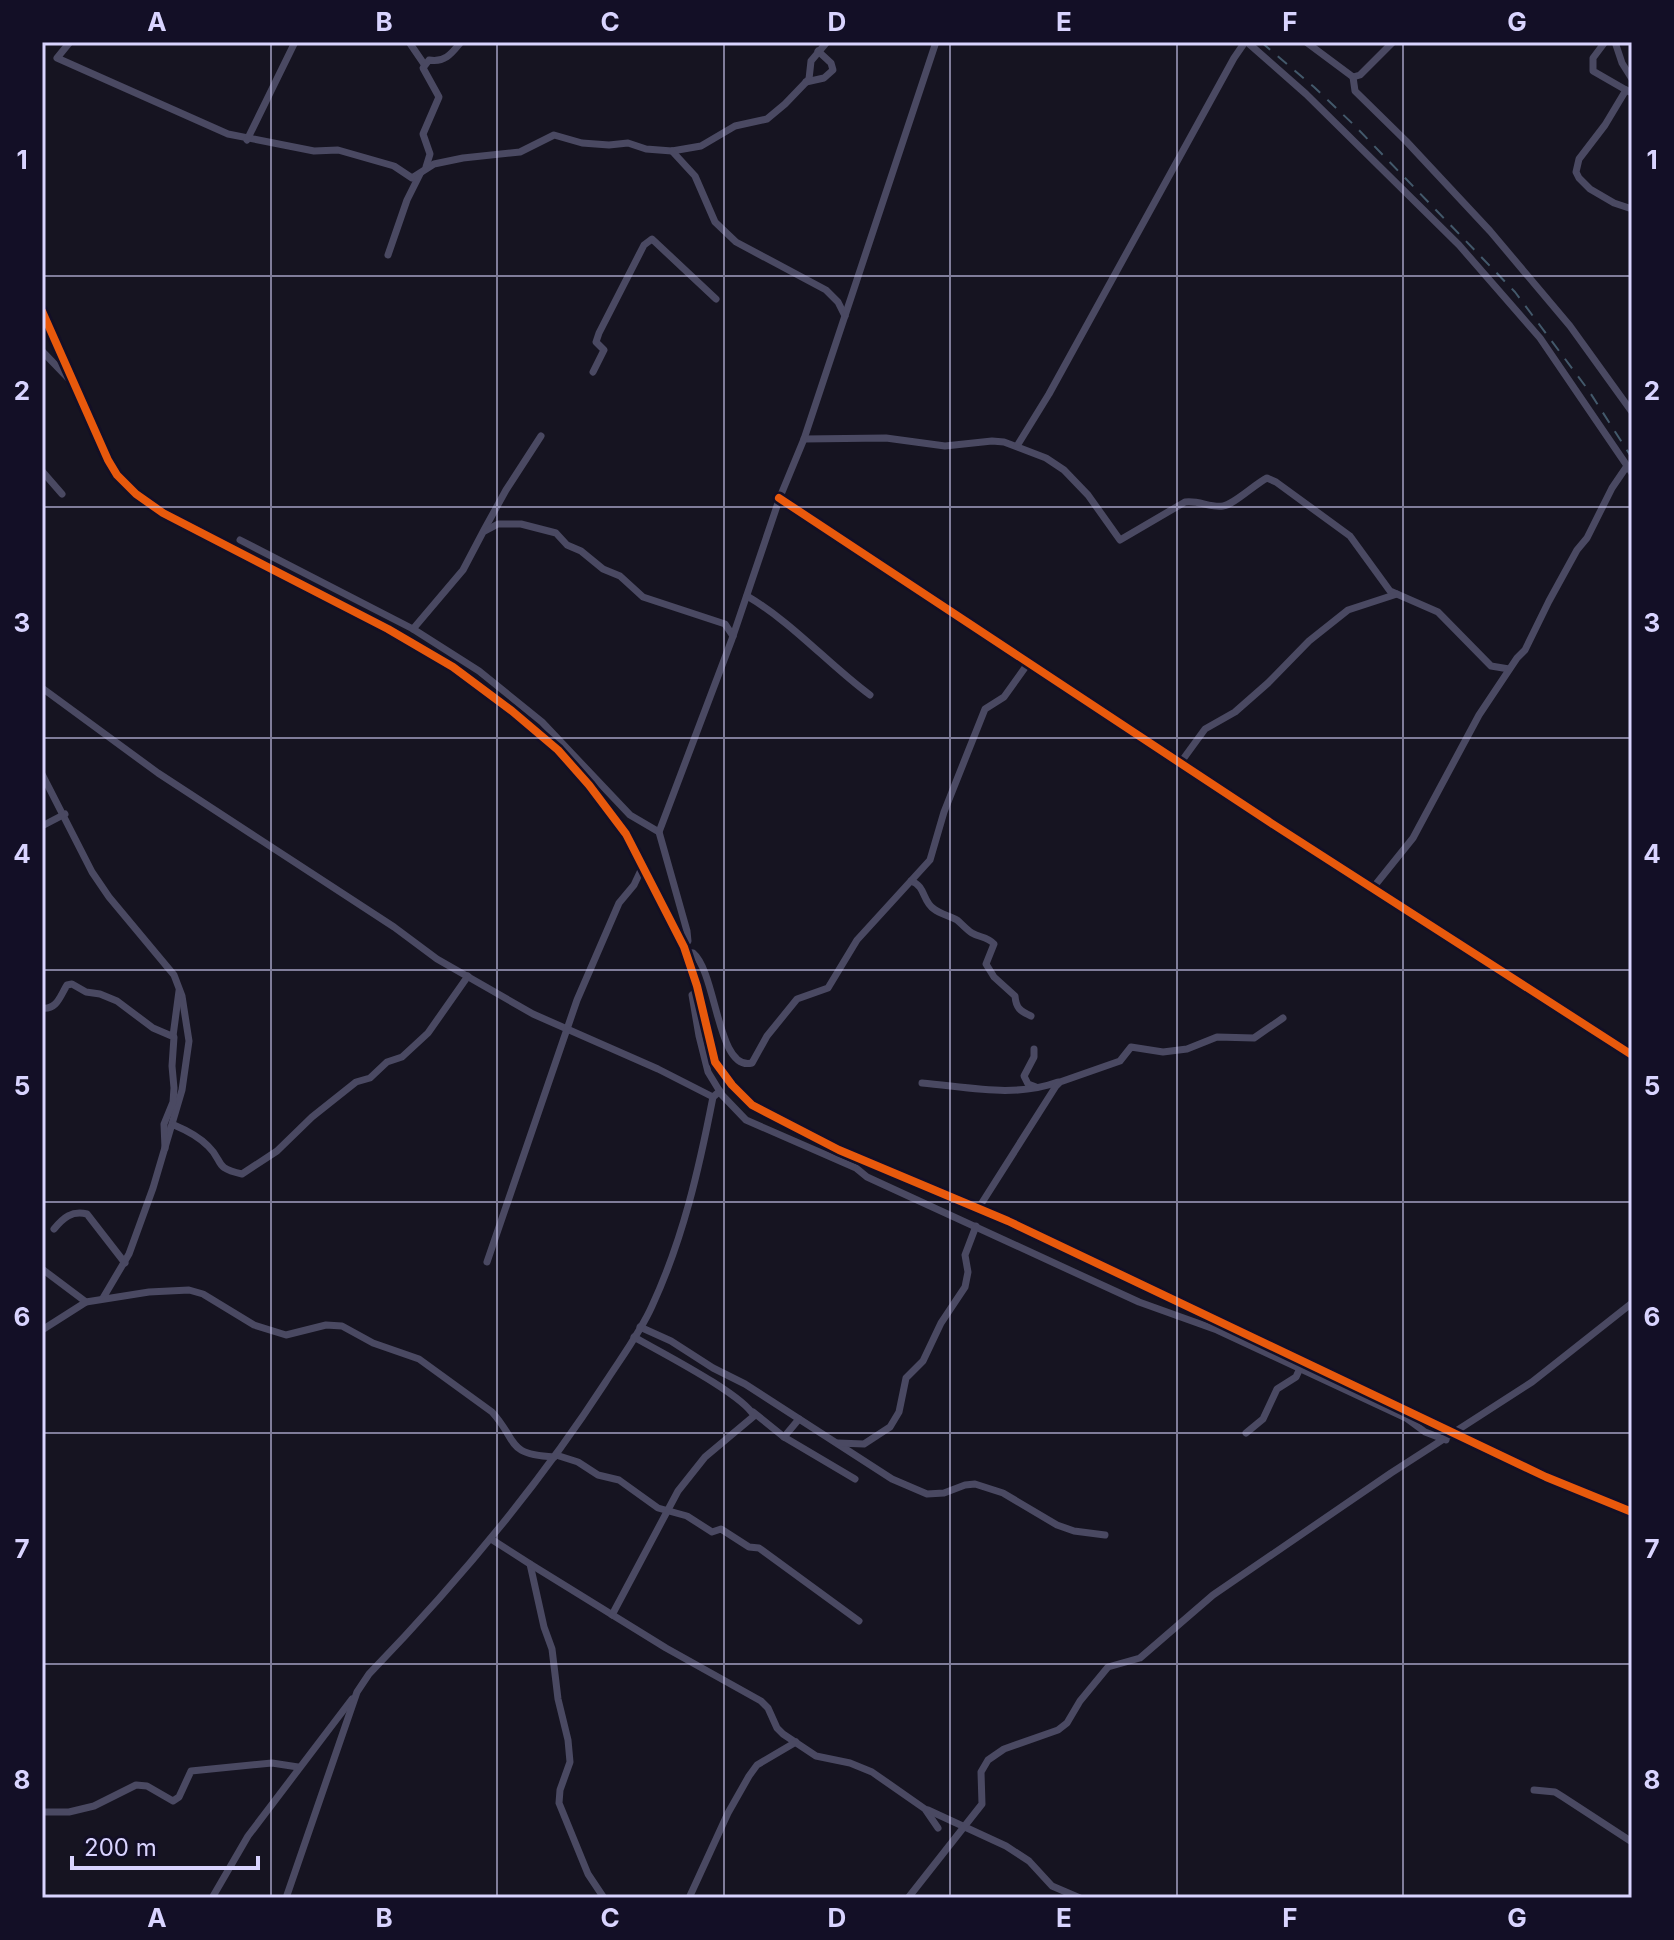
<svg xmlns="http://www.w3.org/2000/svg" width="1674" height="1940" viewBox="0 0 1674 1940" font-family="Inter,sans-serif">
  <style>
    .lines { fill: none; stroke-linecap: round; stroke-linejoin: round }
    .minor { stroke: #4a4962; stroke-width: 7 }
    .rail { stroke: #43596b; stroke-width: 2; stroke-dasharray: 12 10; stroke-linecap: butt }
    .cycleway-casing { stroke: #130f26; stroke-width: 13 }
    .cycleway { stroke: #e8590c; stroke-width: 8 }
    .grid { fill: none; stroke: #d9d4ff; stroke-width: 2; stroke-opacity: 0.55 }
    .neatline { fill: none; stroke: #d9d4ff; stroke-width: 3 }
    .grid-label { font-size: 26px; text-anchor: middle; font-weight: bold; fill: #d9d4ff }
  </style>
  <rect width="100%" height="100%" fill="#161421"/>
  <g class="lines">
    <g class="minor">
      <polyline points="70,42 57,58 228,134 314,151 338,150 394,166 412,178 434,164 463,158 520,152 554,135 582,143 609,145 628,143 646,149 672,151 701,146 735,126 767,119 785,104 809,79 811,61 827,42"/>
      <polyline points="409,42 424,64"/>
      <polyline points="1247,42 1306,94 1459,245 1540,338 1632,473"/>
      <polyline points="1306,42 1353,77 1360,75 1393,42"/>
      <polyline points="1605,42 1593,58 1593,71 1626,90"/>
      <polyline points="1615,42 1622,63 1632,79"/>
      <polyline points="1353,77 1355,91 1406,141 1490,231 1570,326 1632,412"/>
      <polyline points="806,82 824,78 833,70 831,63 818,51"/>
      <polyline points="1632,93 1626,90 1605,125 1579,159 1576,172 1579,178 1590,189 1614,203 1632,209"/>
      <polyline points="247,140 295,42"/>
      <polyline points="672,151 695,176 715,222 736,242 826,290 838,302 845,316"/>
      <path d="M 426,167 L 430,154 L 423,134 L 439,97 L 423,68 L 429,60 C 445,63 452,53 461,42"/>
      <polyline points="388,255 407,200 420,174"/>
      <polyline points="42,311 108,460 117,475 136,494 163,513 388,629 453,667 512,711 558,750 589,785 626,834 684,947 697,986 715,1062 732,1085 752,1105 839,1150 1008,1221 1546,1477 1632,1512"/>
      <polyline points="42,351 68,378"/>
      <polyline points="593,372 604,350 596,342 599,333 644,245 652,239 716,299"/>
      <path d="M 804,439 L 886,438 L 945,446 L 992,441 L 1004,442 L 1046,458 L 1064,470 L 1088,495 L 1120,540 L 1185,502 C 1199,500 1210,508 1223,506 C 1233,505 1255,484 1267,478 L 1276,482 L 1350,536 L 1390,591 L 1438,612 L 1491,666 L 1509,669"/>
      <polyline points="1017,446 1049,394 1234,58 1245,42"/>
      <polyline points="42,471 62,494"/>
      <polyline points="779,498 1271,823 1632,1055"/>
      <polyline points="484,530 506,490 541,436"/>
      <polyline points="240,540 413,629 479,671 542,722 630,815 659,832"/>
      <path d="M 747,596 C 793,623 828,664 870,695"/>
      <polyline points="413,629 463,570 483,532 498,524 521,524 556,533 567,545 581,551 603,569 620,576 643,597 725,624 733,636"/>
      <polyline points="42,688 158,773 394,927 437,959 533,1014 658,1069 713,1097"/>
      <polyline points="1181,762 1205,729 1235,712 1268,683 1309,641 1348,610 1397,594"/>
      <polyline points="42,774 92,872 109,897 174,975 182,996 189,1041 182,1090 153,1188 129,1254 103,1298"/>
      <polyline points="42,826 65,814"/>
      <path d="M 911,881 C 926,886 922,901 934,909 C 940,914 950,916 957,920 C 962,924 966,929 972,933 C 980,938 987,936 994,944 L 986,964 L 994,977 L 1015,996 C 1016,1008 1020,1011 1031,1016"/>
      <polyline points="1372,889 1413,838 1479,715 1517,658 1525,650 1549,601 1577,550 1587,538 1612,488 1627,466"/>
      <polyline points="684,947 688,941 687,931 659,832 732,639 780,497 804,439 936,42"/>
      <path d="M 686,952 L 693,953 C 717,973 717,1072 752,1063 L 767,1036 L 797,999 L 828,988 L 857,940 L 930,860 L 944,812 L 985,709 L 1004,697 L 1029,662"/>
      <polyline points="698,991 692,995 699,1036 708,1072 722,1095 746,1120 856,1168 867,1177 1139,1302 1217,1330 1406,1418 1425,1432 1446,1440"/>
      <path d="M 42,1008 C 57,1010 60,996 67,985 L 72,984 L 86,992 L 100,994 L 117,1001 L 153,1028 L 174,1037 L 172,1066 L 174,1088 L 173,1102 L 164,1124 L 165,1148"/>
      <polyline points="173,1036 179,991"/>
      <polyline points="1034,1049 1034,1057 1024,1076 1028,1084 1036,1087"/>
      <path d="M 922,1083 C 968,1087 1014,1098 1058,1082"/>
      <path d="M 174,1125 C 186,1130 198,1136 208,1146 C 225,1162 212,1167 242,1174 L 277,1151 L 312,1117 L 356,1082 L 370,1078 L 387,1062 L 402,1057 L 428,1033 L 468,976"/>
      <polyline points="978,1209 1056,1086 1060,1082 1120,1061 1131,1047 1163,1052 1187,1049 1217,1037 1254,1038 1283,1018"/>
      <path d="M 54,1229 C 63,1218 72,1210 87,1214 L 125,1263"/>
      <polyline points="487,1262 577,1000 619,903 634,885 642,868"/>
      <polyline points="42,1269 86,1302"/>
      <polyline points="640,1327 671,1341 713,1368 745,1384 892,1479 927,1494 944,1493 965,1485 975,1484 1003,1493 1057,1525 1074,1531 1105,1535"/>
      <path d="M 42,1330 L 86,1302 L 149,1292 L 189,1290 L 203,1294 L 254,1325 L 286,1335 L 326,1325 L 342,1326 L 373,1343 L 419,1359 L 492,1412 C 519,1442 505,1454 554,1457"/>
      <polyline points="753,1412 784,1437 855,1479"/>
      <polyline points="1246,1433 1263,1419 1277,1389 1296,1377 1301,1366"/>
      <polyline points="784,1437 799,1419"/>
      <polyline points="838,1443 864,1444 890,1427 899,1412 906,1378 923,1361 941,1323 965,1287 968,1272 965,1255 976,1226"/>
      <polyline points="556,1455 578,1462 598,1475 619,1480 658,1508 687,1516 712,1532 721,1529 749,1547 759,1548 859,1621"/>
      <polyline points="491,1539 530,1564 544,1627 552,1649 558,1699 568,1740 570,1762 560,1790 559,1803 588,1874 604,1898"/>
      <polyline points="530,1564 666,1648 761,1701 768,1708 777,1728 783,1734 816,1756 850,1763 872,1772 925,1809 938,1828"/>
      <path d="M 612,1615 L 678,1491 L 705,1457 L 754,1416 C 743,1394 658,1351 634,1337"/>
      <polyline points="1534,1790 1555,1792 1563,1797 1632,1842"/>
      <polyline points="928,1810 1006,1846 1029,1861 1052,1886 1080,1898"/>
      <polyline points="42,1812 69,1812 94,1806 136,1785 147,1786 173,1801 179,1797 191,1771 272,1763 298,1767"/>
      <polyline points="212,1898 248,1836 352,1699"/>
      <path d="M 286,1898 L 357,1692 L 369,1674 C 456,1584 537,1488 605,1383 C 621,1358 640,1333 652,1306 C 683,1239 699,1169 713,1097 L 720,1091"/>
      <polyline points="689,1898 728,1813 749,1776 757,1765 796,1742"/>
      <polyline points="908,1898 982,1804 981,1772 988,1760 1004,1749 1058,1730 1067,1723 1080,1701 1108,1667 1140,1658 1213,1595 1391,1473 1532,1382 1632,1303"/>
    </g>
    <polyline class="rail" points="1261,42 1314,87 1354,125 1515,292 1589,391 1632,458"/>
    <g class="cycleway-casing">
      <g id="cycleway">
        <polyline points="42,311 108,460 117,475 136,494 163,513 388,629 453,667 512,711 558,750 589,785 626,834 684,947 697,986 715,1062 732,1085 752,1105 839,1150 1008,1221 1546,1477 1632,1512"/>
        <polyline points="779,498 1271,823 1632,1055"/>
      </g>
    </g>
    <use href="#cycleway" class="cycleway"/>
  </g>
  <path class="grid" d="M 271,42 L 271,1898M 497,42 L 497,1898M 724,42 L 724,1898M 950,42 L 950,1898M 1177,42 L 1177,1898M 1403,42 L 1403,1898M 42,276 L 1632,276M 42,507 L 1632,507M 42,738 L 1632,738M 42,970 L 1632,970M 42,1202 L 1632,1202M 42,1433 L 1632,1433M 42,1664 L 1632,1664"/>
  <rect width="1674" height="1940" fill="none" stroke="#130f26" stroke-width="88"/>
  <path d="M72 1856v12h186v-12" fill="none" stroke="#d9d4ff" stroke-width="4"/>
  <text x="84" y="1856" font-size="24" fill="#d9d4ff" stroke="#130f26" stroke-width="6" paint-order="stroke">200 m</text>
  <rect x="44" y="44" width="1586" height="1852" class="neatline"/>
  <g class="grid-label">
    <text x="157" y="31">A</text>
    <text x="384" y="31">B</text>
    <text x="610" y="31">C</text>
    <text x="837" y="31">D</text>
    <text x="1064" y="31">E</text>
    <text x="1290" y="31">F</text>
    <text x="1517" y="31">G</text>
    <text x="22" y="169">1</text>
    <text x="1652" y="169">1</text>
    <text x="22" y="400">2</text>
    <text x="1652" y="400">2</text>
    <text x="22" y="632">3</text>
    <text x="1652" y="632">3</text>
    <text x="22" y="863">4</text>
    <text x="1652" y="863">4</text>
    <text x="22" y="1095">5</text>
    <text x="1652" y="1095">5</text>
    <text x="22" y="1326">6</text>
    <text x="1652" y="1326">6</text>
    <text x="22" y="1558">7</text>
    <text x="1652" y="1558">7</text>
    <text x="22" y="1789">8</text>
    <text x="1652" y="1789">8</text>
    <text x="157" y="1927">A</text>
    <text x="384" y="1927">B</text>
    <text x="610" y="1927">C</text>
    <text x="837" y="1927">D</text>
    <text x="1064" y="1927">E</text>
    <text x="1290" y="1927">F</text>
    <text x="1517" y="1927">G</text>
  </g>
</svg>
